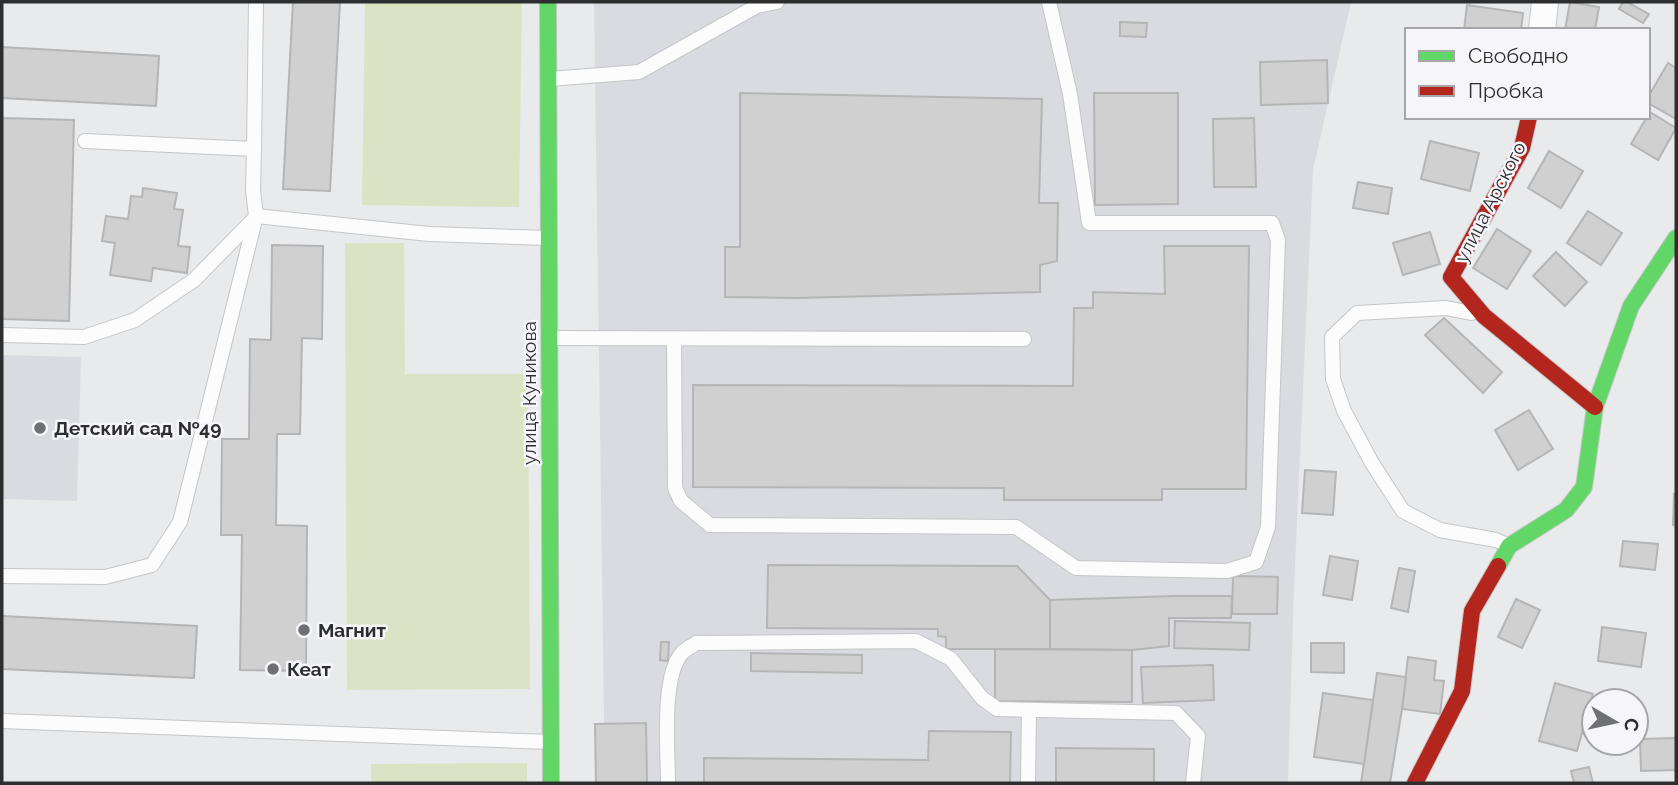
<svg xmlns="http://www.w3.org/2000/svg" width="1678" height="785" viewBox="0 0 1678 785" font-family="Raleway,sans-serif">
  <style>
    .built { fill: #d9dbe1 }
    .green { fill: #dce3c4 }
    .building { fill: #d0d0d1; stroke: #b5b5b6; stroke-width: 2 }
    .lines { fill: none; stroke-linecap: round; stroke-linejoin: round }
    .lane-casing { stroke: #c5c6c7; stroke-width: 16 }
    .street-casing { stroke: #c5c6c7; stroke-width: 28 }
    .fast-casing { stroke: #c5c6c7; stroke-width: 18 }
    .jam-casing { stroke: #c5c6c7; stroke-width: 18 }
    .lane { stroke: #fcfcfc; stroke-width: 14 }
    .street { stroke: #fcfcfc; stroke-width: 26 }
    .fast { stroke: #63d668; stroke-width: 16 }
    .jam { stroke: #b3261e; stroke-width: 16 }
    .poi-dot { fill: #6f7071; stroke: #f6f6fa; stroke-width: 2.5 }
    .labels { text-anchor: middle; stroke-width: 5; stroke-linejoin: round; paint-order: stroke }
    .street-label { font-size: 19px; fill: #2d2e2f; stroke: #f6f6fa }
    .poi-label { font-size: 19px; font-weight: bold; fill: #2d2e2f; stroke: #f6f6fa; text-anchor: start }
  </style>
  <rect width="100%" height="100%" fill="#e9eaeb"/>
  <g class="built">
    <polygon points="594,2 1351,2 1313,170 1294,588 1288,783 605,783"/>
    <polygon points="2,355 81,357 77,501 2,499"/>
  </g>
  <g class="green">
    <polygon points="365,2 522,2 519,207 362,205"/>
    <polygon points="404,243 405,374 528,374 530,689 347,690 345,243"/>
    <polygon points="527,763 527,783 371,783 371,764"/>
  </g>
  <g class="building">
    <polygon points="293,2 340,2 330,191 283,189"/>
    <polygon points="1570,2 1599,7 1595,30 1565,30"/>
    <polygon points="1623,2 1627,2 1649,14 1643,23 1619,9"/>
    <polygon points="1467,5 1523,13 1521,30 1464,30"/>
    <polygon points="1120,22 1147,23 1146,37 1120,36"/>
    <polygon points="2,47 159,56 156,106 2,98"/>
    <polygon points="1327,60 1328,103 1261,105 1260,62"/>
    <polygon points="1668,63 1676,68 1676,119 1648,103 1648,97"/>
    <polygon points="740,93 1042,99 1039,203 1058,203 1057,261 1040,265 1040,292 795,298 725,297 725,247 740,247"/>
    <polygon points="1094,93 1178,93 1178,204 1095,205"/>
    <polygon points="1650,112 1676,128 1658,160 1631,144"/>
    <polygon points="2,118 74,120 69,321 2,319"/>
    <polygon points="1254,118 1256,187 1214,187 1213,119"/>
    <polygon points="1430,141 1479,153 1470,191 1421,179"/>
    <polygon points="1549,151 1583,171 1561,208 1528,188"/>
    <polygon points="1358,182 1392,188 1388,214 1353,208"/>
    <polygon points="143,188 177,193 174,209 183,210 178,246 190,247 187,273 153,268 151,281 110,275 115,243 102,241 106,216 128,219 131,196 142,197"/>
    <polygon points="1588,211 1622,233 1601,265 1567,243"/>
    <polygon points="1497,229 1531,251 1507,289 1473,268"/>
    <polygon points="1430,232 1440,264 1403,275 1393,243"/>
    <polygon points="272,245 323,246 322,339 302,338 300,434 277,434 276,525 307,526 306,671 240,670 242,535 221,535 222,439 249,439 250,339 271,340"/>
    <polygon points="1164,246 1249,246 1246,489 1162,489 1162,500 1004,500 1004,488 693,487 693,385 1073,386 1074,308 1093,308 1093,292 1165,294"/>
    <polygon points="1556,252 1587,282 1565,306 1533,276"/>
    <polygon points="1444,318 1502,372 1483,393 1425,335"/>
    <polygon points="1529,410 1553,449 1518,470 1495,430"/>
    <polygon points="1305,470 1336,472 1333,515 1302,513"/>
    <polygon points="1674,494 1676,494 1676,525 1673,525"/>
    <polygon points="1623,541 1658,544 1655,570 1620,566"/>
    <polygon points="1330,556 1358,561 1352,600 1323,595"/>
    <polygon points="768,565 1017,566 1050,600 1050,649 946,649 946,637 938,636 938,629 767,628"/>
    <polygon points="1399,568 1415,571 1408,612 1391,608"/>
    <polygon points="1233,576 1278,577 1277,614 1232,614"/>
    <polygon points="1176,596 1232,596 1231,618 1169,618 1169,646 1132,650 1050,649 1050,600"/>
    <polygon points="1516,599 1540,610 1522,648 1498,637"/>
    <polygon points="2,616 197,626 194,678 2,669"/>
    <polygon points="1175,621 1250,623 1249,650 1174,648"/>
    <polygon points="1602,627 1646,633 1641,667 1598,661"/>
    <polygon points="661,642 669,642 668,661 660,660"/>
    <polygon points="1311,643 1344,643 1344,673 1311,672"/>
    <polygon points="995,649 1132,650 1132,702 995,701"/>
    <polygon points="751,653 862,655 862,673 751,671"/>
    <polygon points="1408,657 1436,661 1434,680 1444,681 1440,714 1402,709"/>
    <polygon points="1213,665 1214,700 1143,703 1141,667"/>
    <polygon points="1377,673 1406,677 1402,709 1390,783 1361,783"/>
    <polygon points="1555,683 1593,694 1577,751 1539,741"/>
    <polygon points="1323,693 1373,700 1364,764 1314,757"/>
    <polygon points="646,723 647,783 596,783 595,724"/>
    <polygon points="929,731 1011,732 1010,783 704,783 704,758 928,760"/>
    <polygon points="1676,738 1676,770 1641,771 1640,739"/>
    <polygon points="1056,748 1154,749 1154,783 1056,783"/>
    <polygon points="1589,767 1593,783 1574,783 1571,771"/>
  </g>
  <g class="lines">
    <g class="lane-casing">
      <g id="lane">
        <polyline points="550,79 639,72 757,6 777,2"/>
        <polyline points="254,149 256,2"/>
        <polyline points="256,216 429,234 547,238"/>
        <polyline points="1471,313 1446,308 1357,313 1332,337 1333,379 1344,411 1372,463 1403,511 1440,530 1496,540 1507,545"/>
        <polyline points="2,335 84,337 135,320 194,280 256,217"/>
        <polyline points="551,338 1024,339"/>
        <polyline points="674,339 675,488 681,501 710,525 1016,527 1076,568 1227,571 1256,562 1268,527 1278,240 1272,223 1089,223 1070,94 1049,2"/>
        <polyline points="2,576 105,577 152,565 180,522 256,216 253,190 254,149 85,141"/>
        <polyline points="2,721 549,742"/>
        <path d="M 668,783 C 668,752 661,676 682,653 C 686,649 692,646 696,643 L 916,641 L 951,659 L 982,698 L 997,709 L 1176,713 L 1198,736 L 1193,783"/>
        <polyline points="1028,783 1029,710"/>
      </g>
    </g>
    <g class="street-casing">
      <polyline id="street" points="1542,30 1545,2"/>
    </g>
    <g class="fast-casing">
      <g id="fast">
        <polyline points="548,2 551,783"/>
        <polyline points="1498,566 1509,546 1566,510 1584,487 1595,407 1631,306 1676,238"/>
      </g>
    </g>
    <g class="jam-casing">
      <g id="jam">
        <polyline points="1529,117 1522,148 1451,277 1484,316 1595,407"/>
        <polyline points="1415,783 1462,691 1472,611 1498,566"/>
      </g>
    </g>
    <use href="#lane" class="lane"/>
    <use href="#street" class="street"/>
    <use href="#fast" class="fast"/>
    <use href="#jam" class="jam"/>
  </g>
  <g class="poi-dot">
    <circle cx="40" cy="428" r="7"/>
    <circle cx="304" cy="630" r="7"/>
    <circle cx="273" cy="669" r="7"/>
  </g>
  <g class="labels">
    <g class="street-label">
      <text transform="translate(1490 202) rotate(-63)" y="7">улица Арского</text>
      <text transform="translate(529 393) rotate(-90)" y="7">улица Куникова</text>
    </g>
    <g class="poi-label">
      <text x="54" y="435">Детский сад №49</text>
      <text x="318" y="637">Магнит</text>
      <text x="287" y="676">Кеат</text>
    </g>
  </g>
  <rect width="1678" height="785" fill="none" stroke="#2d2e2f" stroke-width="7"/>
  <rect x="1405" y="28" width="245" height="91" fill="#f6f6fa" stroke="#a6a6a9" stroke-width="2"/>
  <rect x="1419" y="51" width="35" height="10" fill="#63d668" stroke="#a6a6a9" stroke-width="2"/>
  <text x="1468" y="63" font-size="21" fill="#2d2e2f">Свободно</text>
  <rect x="1419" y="86" width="35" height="10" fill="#b3261e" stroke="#a6a6a9" stroke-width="2"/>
  <text x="1468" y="98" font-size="21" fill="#2d2e2f">Пробка</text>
  <g transform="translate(1615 722) rotate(99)"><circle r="33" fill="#f6f6fa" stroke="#a6a6a9" stroke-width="2"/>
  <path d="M0-5L12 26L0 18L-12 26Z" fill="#6f7071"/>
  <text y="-10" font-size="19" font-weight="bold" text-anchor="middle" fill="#2d2e2f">С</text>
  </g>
</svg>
